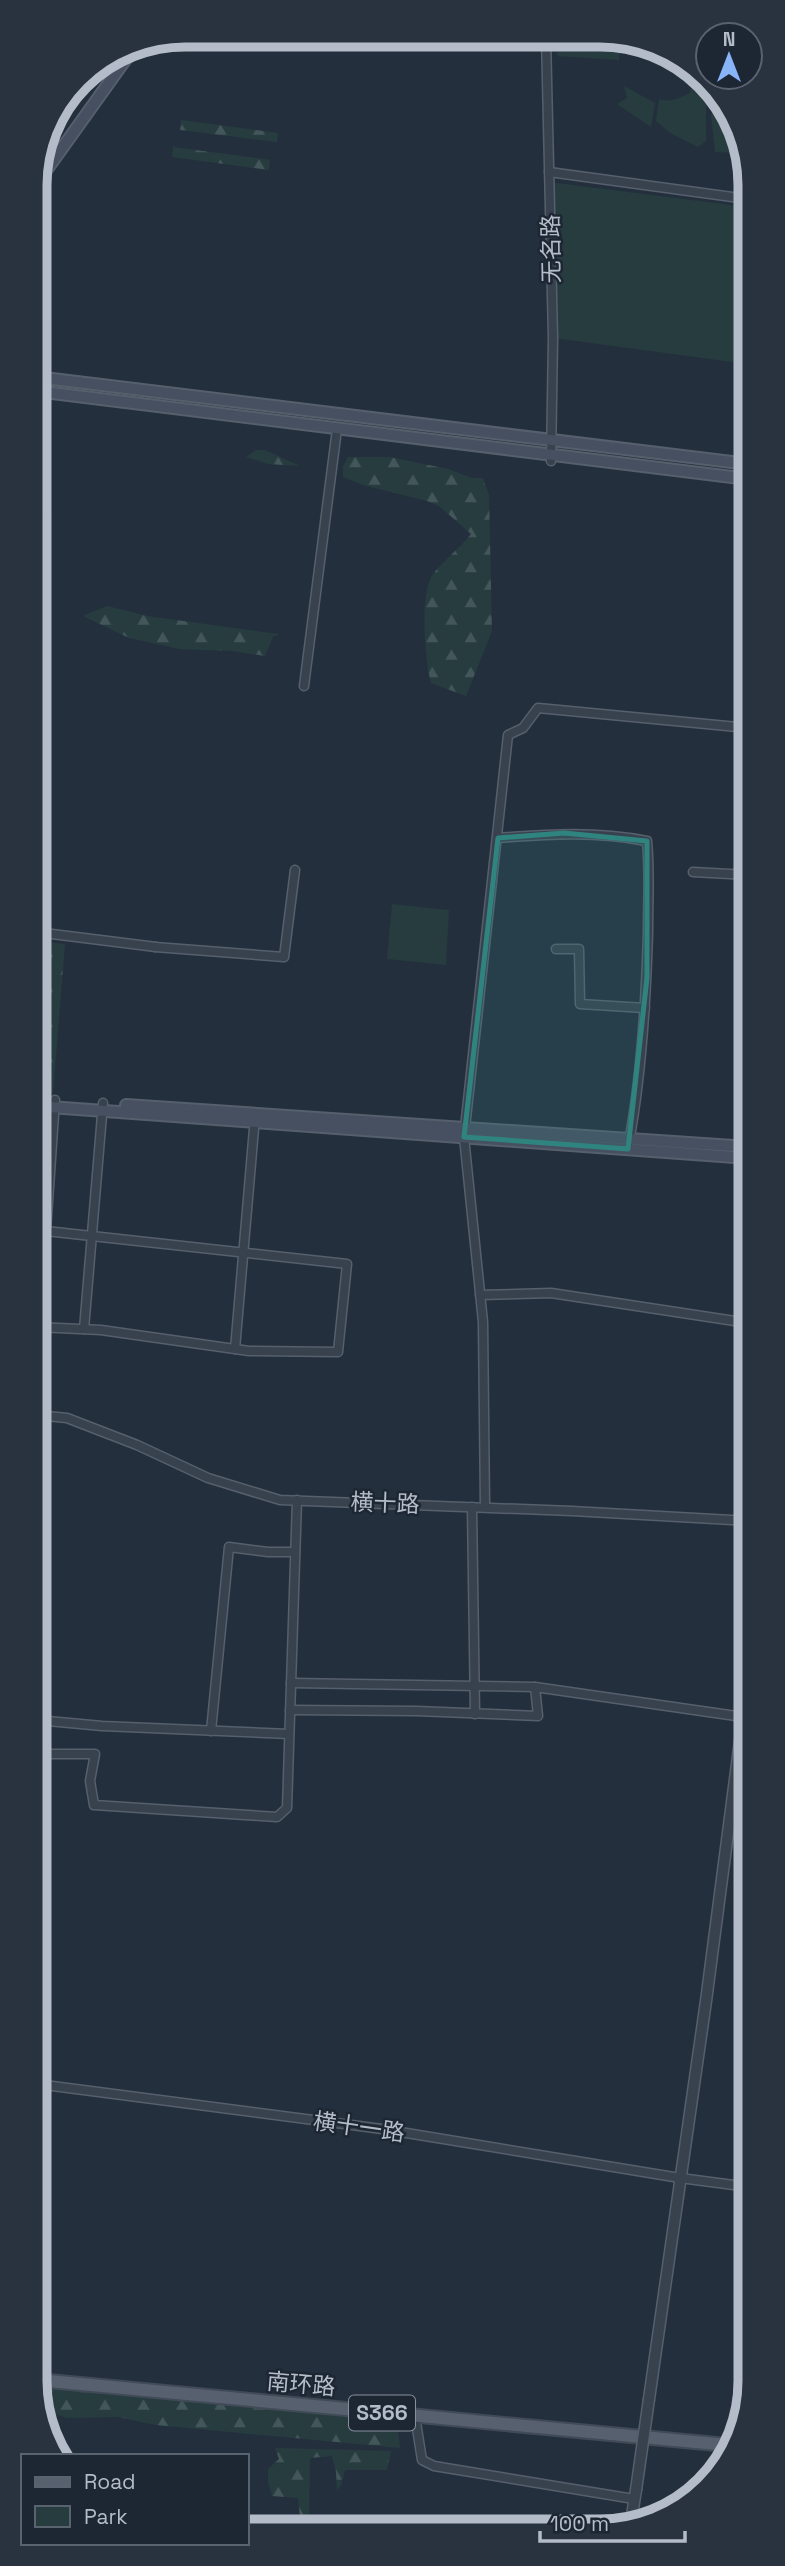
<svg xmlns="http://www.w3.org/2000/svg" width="785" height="2566" viewBox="0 0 785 2566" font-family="'Space Grotesk','Noto Sans SC',sans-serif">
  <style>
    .green { fill: #263c3f }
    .forest { fill: url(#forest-firs) }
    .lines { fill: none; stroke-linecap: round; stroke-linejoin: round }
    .minor-casing { stroke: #565f6c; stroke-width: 11 }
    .tertiary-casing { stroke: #565f6c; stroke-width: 13 }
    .secondary-casing { stroke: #565f6c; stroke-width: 14 }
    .primary-casing { stroke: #414a57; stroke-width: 16 }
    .minor { stroke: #38414e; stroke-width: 8 }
    .tertiary { stroke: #38414e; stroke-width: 10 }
    .secondary { stroke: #465061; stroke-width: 10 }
    .primary { stroke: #56606e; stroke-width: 12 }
    .tertiary-bridge-casing { stroke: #565f6c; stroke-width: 13; stroke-linecap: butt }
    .tertiary-bridge { stroke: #38414e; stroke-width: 10 }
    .marked { fill: #308480; fill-opacity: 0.2; stroke: #308480; stroke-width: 5; stroke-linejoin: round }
    .labels { text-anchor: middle; stroke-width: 5; stroke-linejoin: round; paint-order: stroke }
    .shield { fill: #1d2633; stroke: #878f9c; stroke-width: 2 }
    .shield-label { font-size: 21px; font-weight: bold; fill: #b4bcc9 }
    .street-label { font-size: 23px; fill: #b4bcc9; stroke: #1d2633 }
    .rim { fill: none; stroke: #b4bcc9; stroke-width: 9 }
  </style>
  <defs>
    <pattern id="forest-firs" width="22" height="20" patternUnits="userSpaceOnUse" patternTransform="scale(1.75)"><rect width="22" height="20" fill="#263c3f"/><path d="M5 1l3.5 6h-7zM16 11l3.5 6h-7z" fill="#435659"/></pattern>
  </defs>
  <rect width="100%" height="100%" fill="#242f3e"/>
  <g class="green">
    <polygon points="558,38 620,42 619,60 557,56"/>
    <path d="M 692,84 L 710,87 L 712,90 L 706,107 L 706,141 L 698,147 L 670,133 L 656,121 L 659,99 C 671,103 679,98 690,93 Z"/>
    <polygon points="624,86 655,103 651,127 617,104 627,98"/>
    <polygon points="716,97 745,153 715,152 711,116"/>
    <polygon points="549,182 747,207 747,364 553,338"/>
    <polygon points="392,904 449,910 446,965 387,959"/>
  </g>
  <g class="forest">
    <polygon points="181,120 278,133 277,142 180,130"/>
    <polygon points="173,147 270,160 269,170 172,157"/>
    <polygon points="256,450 265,450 300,466 268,464 246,457"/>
    <path d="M 348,457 L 390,457 L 448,469 L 472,478 L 483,478 L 489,495 L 492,631 L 466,696 L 431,683 C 425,660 419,594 433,574 C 444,560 460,548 471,534 L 439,506 L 427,501 L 363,485 L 343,477 L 343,466 Z"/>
    <polygon points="107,606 147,616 278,634 273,637 265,656 232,651 180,649 129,638 83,616"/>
    <polygon points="36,941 65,944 53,1093 36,1091"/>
    <polygon points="38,2386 397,2422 400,2448 156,2425 118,2417 67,2418 38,2409"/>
    <polygon points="275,2448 391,2451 387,2470 345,2470 341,2485 337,2490 336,2472 332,2456 310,2458 309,2528 301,2528 298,2498 272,2496 268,2482 268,2469 279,2459"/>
  </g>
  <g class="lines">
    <g class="minor-casing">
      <g id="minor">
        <polyline points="546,37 553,338 551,461"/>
        <polyline points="549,172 747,199"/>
        <polyline points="304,686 337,429"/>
        <path d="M 498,838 C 549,834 597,831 647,841 C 650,872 648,901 648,932 C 646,1002 642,1073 629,1142"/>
        <polyline points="693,872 748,875"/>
        <polyline points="36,932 156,947"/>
        <polyline points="155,947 284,957 295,870"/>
        <polyline points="556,949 579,949 580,1004 645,1008"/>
        <polyline points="480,1295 551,1293 748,1323"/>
        <polyline points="37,1327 101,1330 249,1351 338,1352 347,1264 46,1231 55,1100"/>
        <polyline points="84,1329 103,1103"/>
        <polyline points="235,1349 255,1117"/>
        <polyline points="37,1415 67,1418 137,1445 208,1478 280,1500 572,1511 749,1521"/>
        <polyline points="472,1507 475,1714"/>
        <polyline points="485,1507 483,1322 464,1137 508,735 523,728 538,708 748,728"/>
        <polyline points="291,1683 535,1687"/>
        <polyline points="290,1710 416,1711 538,1716 535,1687 743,1717"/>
        <polyline points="37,1720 102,1726 289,1734"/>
        <polyline points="211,1731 229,1547 268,1552 295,1552"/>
        <polyline points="37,1754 95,1754 90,1781 94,1805 277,1817 287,1808 297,1500"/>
        <polyline points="37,2084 382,2129 680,2178 749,2187"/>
        <polyline points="415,2416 422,2460 434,2466 634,2499"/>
      </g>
    </g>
    <g class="tertiary-casing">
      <g id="tertiary">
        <polyline points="649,2399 706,2001 749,1672"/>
        <polyline points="630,2528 636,2490"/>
      </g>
    </g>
    <g class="secondary-casing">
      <g id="secondary">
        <polyline points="35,186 136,45"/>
        <polyline points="36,377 748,464"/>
        <polyline points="36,391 748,479"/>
        <polyline points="126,1105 748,1147"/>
        <polyline points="36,1106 748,1158"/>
      </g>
    </g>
    <g class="primary-casing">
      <polyline id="primary" points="38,2380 727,2445"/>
    </g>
    <use href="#minor" class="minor"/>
    <use href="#tertiary" class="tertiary"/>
    <use href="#secondary" class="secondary"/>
    <use href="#primary" class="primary"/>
    <g class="tertiary-bridge-casing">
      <polyline id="tertiary-bridge" points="636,2490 649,2399"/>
    </g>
    <use href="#tertiary-bridge" class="tertiary-bridge"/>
  </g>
  <path class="marked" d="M 564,833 L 647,841 L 647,978 L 628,1149 L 464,1137 L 498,838 Z"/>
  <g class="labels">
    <rect class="shield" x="349" y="2395.5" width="66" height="35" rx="5"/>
    <g class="shield-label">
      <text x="382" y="2420">S366</text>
    </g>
    <g class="street-label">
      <text transform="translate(551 249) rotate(-91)" y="8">无名路</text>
      <text transform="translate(385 1503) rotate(2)" y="8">横十路</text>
      <text transform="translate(359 2127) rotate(8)" y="8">横十一路</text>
      <text transform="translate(301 2384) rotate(5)" y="8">南环路</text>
    </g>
  </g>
  <path d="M0 0H785V2566H0ZM185 47H600A138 138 0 0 1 738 185V2381A138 138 0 0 1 600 2519H185A138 138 0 0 1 47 2381V185A138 138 0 0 1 185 47Z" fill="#29323f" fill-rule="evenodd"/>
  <path class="rim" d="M185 47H600A138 138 0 0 1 738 185V2381A138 138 0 0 1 600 2519H185A138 138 0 0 1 47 2381V185A138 138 0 0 1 185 47Z"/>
  <rect x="21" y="2454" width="228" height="91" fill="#1d2633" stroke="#59626f" stroke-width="2"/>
  <rect x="35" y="2477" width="35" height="10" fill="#56606e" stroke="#59626f" stroke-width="2"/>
  <text x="84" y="2489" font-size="21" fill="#b4bcc9">Road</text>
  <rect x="35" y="2506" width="35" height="21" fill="#263c3f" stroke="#59626f" stroke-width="2"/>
  <text x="84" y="2524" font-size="21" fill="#b4bcc9">Park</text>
  <g transform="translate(729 56)"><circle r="33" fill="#1d2633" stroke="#59626f" stroke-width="2"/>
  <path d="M0-5L12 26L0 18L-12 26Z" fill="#8ab4f8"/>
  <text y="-10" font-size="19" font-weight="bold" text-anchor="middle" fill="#b4bcc9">N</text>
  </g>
  <path d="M540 2531v10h145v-10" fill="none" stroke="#b4bcc9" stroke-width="3.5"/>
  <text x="550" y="2531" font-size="21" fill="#b4bcc9" stroke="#1d2633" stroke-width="5" paint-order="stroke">100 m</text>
</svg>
